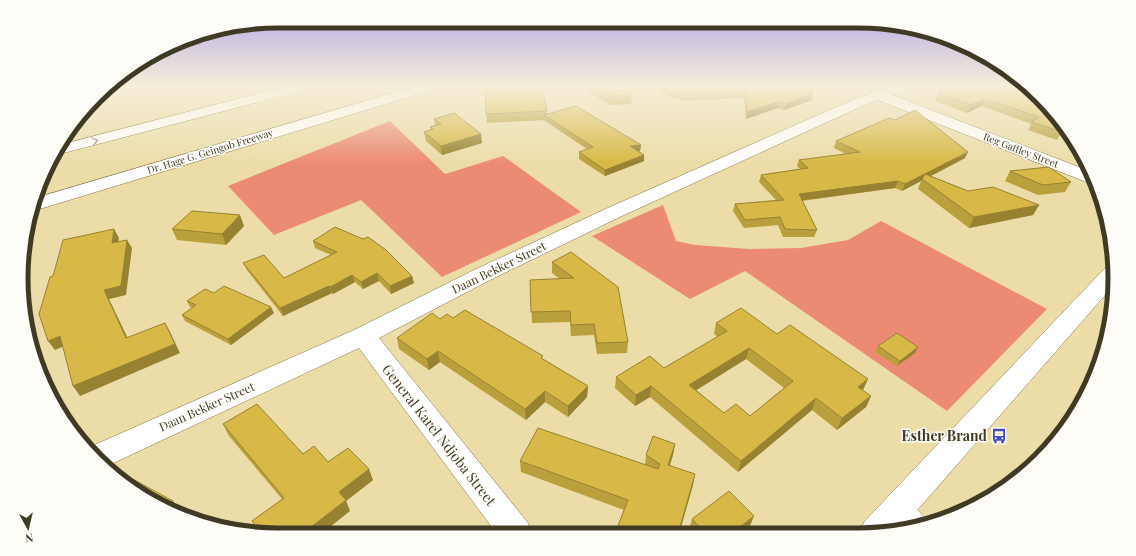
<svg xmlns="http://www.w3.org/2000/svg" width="1136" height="556" viewBox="0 0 1136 556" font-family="'Playfair Display',serif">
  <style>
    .green { fill: #ec8b74 }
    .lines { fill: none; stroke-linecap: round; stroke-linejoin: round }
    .minor-casing { stroke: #817443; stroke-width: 1 }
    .tertiary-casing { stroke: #817443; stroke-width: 1 }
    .motorway-casing { stroke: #817443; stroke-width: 1 }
    .minor { fill: #fff; fill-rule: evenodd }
    .tertiary { fill: #fff; fill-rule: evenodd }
    .motorway { fill: #fff; fill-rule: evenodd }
    .wall { fill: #ba9f3d; fill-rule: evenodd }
    .shaded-wall { fill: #978232 }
    .building { fill: #d8b947; stroke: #978232; fill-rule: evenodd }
    .oneway { stroke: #a09c92 }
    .labels { text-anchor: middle; stroke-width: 3; stroke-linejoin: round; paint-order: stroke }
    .far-street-label { font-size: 10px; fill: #403a25; stroke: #fefdf8 }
    .street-label { font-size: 12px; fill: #403a25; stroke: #fefdf8 }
    .near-street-label { font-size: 14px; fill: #403a25; stroke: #fefdf8 }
    .near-poi-label { font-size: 14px; font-weight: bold; fill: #403a25; stroke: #fefdf8; text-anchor: end }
    .rim { fill: none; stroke: #403a25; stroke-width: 5 }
  </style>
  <rect width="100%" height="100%" fill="#ebdca8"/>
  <g class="green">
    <polygon points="390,121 445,174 503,156 581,212 442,277 361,200 274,235 228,186"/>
    <polygon points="663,205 676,241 695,245 749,249 801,248 848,240 881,221 1047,309 947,411 745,271 690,299 592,236"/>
  </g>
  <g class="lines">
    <g class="minor-casing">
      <g id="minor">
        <polygon points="892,86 911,86 909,89 892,95 1089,171 1096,184 1089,183 878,100 860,107 624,215 490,280 379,338 528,523 532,534 497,534 359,348 107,466 105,467 90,447 354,330 474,270 610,207 850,101"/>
        <path d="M 895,498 C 908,503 922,510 927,523 L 894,532 L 884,523 L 879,513 L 884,503 Z"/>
      </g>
    </g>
    <g class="tertiary-casing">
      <polygon id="tertiary" points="1112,265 1115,278 1113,286 899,531 892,533 860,533 864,522 1106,267"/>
    </g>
    <g class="motorway-casing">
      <g id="motorway">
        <polygon points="288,86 310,86 308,89 56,155 60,145"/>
        <polygon points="416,86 437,86 435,89 43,208 34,209 39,197"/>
      </g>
    </g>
    <use href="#minor" class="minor"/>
    <use href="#tertiary" class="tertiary"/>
    <use href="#motorway" class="motorway"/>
  </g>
  <g class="wall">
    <polygon points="579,86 627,86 632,95 631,104 610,105"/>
    <polygon points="650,86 822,86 813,89 811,92 812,100 784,110 778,108 746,119 744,98 684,101 675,97 672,98"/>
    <polygon points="1024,86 1062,132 1057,140 1028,130 1031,124 982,106 967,113 935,101 938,93"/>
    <polygon points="507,90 547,111 547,115 641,145 640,151 638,151 644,155 644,161 605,176 579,159 579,152 587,149 545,121 545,120 487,123 486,114"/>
    <polygon points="434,119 482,143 442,155 426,141 424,132 431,130 430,127 435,126"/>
    <polygon points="836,141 965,158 931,176 968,191 1039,205 1033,215 969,228 918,189 921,181 902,191 895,188 802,201 817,230 814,237 783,237 778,225 744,228 733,211 735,204 776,200 759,182 761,175 800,169 797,166 799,160 846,154 834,148"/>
    <polygon points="1010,171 1071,182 1065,192 1038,195 1005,181"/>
    <polygon points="244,226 226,245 177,240 172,229"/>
    <polygon points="313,241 412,276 414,283 391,294 379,281 363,289 355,282 333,294 332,293 283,316 247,270 243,263 284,278 331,255 315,248"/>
    <polygon points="552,262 618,287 628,342 627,353 597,354 594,335 571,336 570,322 532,323 530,280 560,279 552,273"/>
    <polygon points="214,293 274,313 231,345 185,321 182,315 193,308 190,307 187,301"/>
    <polygon points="453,318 543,359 588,386 587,397 568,417 545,402 526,420 440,362 429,370 399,349 397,338 440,319"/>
    <path d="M 716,323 L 777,334 L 871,396 L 866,407 L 837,430 L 812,410 L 738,472 L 650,397 L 635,406 L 615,388 L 616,377 L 664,368 L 718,337 L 714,334 ZM 746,359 L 784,388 L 750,416 L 724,413 L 696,390 Z"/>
    <polygon points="878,346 915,353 897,366 875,352"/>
    <polygon points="223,424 303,454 328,462 373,480 346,501 350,511 278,535 258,531 252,521 282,499 229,436"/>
    <polygon points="675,444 673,455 670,465 693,485 679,534 616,534 616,531 624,510 521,472 520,461 645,465 646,455"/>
    <polygon points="692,519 750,526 742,533 693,533 689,530"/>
  </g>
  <g class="shaded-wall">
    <polygon points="810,86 822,86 813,89 812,92 802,96 804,89"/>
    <polygon points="676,90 675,97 672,98 673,91"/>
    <polygon points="813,93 812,100 784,110 786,104"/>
    <polygon points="985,99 982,106 967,113 971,105"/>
    <polygon points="780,101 778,108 746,119 747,112"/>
    <polygon points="481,134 482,143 442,155 441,146"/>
    <polygon points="641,145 640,151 630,153 630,146"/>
    <polygon points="968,152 965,158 923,180 922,179 921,181 902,191 905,184"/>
    <polygon points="644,155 644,161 605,176 605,170"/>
    <polygon points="898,181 895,188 797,201 799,194"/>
    <polygon points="1039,205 1033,215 969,228 974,217"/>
    <polygon points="240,215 244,226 226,245 222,234"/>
    <polygon points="114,229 119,238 117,252 112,243"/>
    <polygon points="127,240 132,248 126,295 109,299 132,347 126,338 104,290"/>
    <polygon points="377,273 379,281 363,289 361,282"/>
    <polygon points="352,275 355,282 333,294 330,287"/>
    <polygon points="412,276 414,283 391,294 390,286"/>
    <polygon points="329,286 332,293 283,316 280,308"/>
    <polygon points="271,307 274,313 231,345 228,339"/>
    <polygon points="165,323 170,332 180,353 80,396 73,386"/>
    <polygon points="60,336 67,345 55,350 48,341"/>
    <polygon points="918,347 915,353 897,366 900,361"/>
    <polygon points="749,348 746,359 687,396 689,385"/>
    <polygon points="438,351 440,362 429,370 427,359"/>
    <polygon points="868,379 863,390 858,387"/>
    <polygon points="588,386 587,397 568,417 568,406"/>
    <polygon points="651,386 650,397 635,406 636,395"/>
    <polygon points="545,391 545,402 526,420 525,409"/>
    <polygon points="871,396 866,407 837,430 842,418"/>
    <polygon points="816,398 812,410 738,472 741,461"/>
    <polygon points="675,444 673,455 666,476 668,465"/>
    <polygon points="369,469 373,480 346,501 350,511 320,535 313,535 310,528 339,492"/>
    <polygon points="695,474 693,485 679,534 678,534"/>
    <polygon points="173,501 181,512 178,515 167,507"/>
    <polygon points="754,516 750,526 742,533 732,533"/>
  </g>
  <g class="building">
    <polygon points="495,86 507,86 507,90 542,89 547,111 486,114 485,88"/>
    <polygon points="593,86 627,86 632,95 611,96"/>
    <polygon points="663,86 814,86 804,89 813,93 786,104 780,101 747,112 745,91 684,95 676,90 673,91"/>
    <polygon points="956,86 1024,86 1040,96 1062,130 1062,132 1032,122 1039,117 985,99 971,105 938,93"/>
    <polygon points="576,106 641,145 630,146 644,155 605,170 579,152 593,147 544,115"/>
    <polygon points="915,110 968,152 905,184 898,181 799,194 817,230 785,229 780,217 745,220 735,204 784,200 761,175 808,168 799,160 860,152 836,141 889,118 895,120"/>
    <polygon points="454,113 481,134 441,146 424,132 433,129 430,127 441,124 434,119"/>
    <polygon points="1049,167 1071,182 1043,185 1010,171"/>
    <polygon points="925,174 968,191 993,187 1039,205 974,217 922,179"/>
    <polygon points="192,211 240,215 222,234 172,229"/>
    <polygon points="335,227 363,239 368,237 386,250 412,276 390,286 377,273 361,282 352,275 330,287 329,286 280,308 243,263 264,255 284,278 337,252 313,241"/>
    <polygon points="114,229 112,243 127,240 121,286 104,290 126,338 165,323 175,344 73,386 60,336 48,341 39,314 50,277 53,276 63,240"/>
    <polygon points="571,252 618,287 628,342 597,343 594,324 571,325 570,311 531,312 530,280 574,278 552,262"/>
    <polygon points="224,286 271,307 228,339 182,315 196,305 187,301 205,289 214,293"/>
    <path d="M 741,308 L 777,334 L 790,325 L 868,379 L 858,387 L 871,396 L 842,418 L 816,398 L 741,461 L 651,386 L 636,395 L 616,377 L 650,356 L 664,368 L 727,331 L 716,323 ZM 749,348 L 793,381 L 750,416 L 736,404 L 724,413 L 689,385 Z"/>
    <polygon points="465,310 543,356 541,358 588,386 568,406 545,391 525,409 438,351 427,359 397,338 432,313 440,319 447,314 453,318"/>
    <polygon points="897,333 918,347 900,361 878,346"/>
    <polygon points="257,404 303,454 314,446 328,462 348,448 369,469 339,492 346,500 310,528 315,535 278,535 260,532 252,521 284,498 223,424"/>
    <polygon points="538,428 658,469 660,464 646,455 653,436 675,444 668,465 695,474 678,534 622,534 616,531 628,500 520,461"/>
    <polygon points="114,469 173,501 167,507 110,472"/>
    <polygon points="729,491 754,516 732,533 705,533 692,519"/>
  </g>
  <defs><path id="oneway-chevron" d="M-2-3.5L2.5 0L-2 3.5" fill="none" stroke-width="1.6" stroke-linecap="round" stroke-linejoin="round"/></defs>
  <use class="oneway" href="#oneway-chevron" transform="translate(95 141) rotate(-15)"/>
  <linearGradient id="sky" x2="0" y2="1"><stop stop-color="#afa5e7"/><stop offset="0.53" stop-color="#f6efd8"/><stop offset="1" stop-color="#f6efd8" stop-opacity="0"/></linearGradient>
  <rect width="1136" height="163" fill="url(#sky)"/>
  <defs>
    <g id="bus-bare" transform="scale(1.2)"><path d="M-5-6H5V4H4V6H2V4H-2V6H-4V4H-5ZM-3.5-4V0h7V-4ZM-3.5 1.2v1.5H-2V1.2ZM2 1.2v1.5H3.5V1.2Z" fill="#434bc0" stroke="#fefdf8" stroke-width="2.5" paint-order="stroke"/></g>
  </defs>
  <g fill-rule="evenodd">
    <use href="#bus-bare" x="999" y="436"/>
  </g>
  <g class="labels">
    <g class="far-street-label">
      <text transform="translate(1021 150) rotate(21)" y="4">Reg Gaffley Street</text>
      <text transform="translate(210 151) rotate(-17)" y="4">Dr. Hage G. Geingob Freeway</text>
    </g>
    <g class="street-label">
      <text transform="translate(499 268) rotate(-26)" y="4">Daan Bekker Street</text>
      <text transform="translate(207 407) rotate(-24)" y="4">Daan Bekker Street</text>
    </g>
    <g class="near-street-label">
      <text transform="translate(439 435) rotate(52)" y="5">General Karel Ndjoba Street</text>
    </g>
    <g class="near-poi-label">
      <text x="987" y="441">Esther Brand</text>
    </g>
  </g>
  <path d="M0 0H1136V556H0ZM278 28H858A250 250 0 0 1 1108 278V278A250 250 0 0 1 858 528H278A250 250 0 0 1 28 278V278A250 250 0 0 1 278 28Z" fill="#fefdf8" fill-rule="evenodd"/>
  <path class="rim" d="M278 28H858A250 250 0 0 1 1108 278V278A250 250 0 0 1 858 528H278A250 250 0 0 1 28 278V278A250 250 0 0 1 278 28Z"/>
  <g transform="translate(28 528) rotate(172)" stroke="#fefdf8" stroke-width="3" paint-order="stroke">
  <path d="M0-3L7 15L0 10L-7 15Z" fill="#403a25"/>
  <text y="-6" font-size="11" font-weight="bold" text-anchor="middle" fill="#403a25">N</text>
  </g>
</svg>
